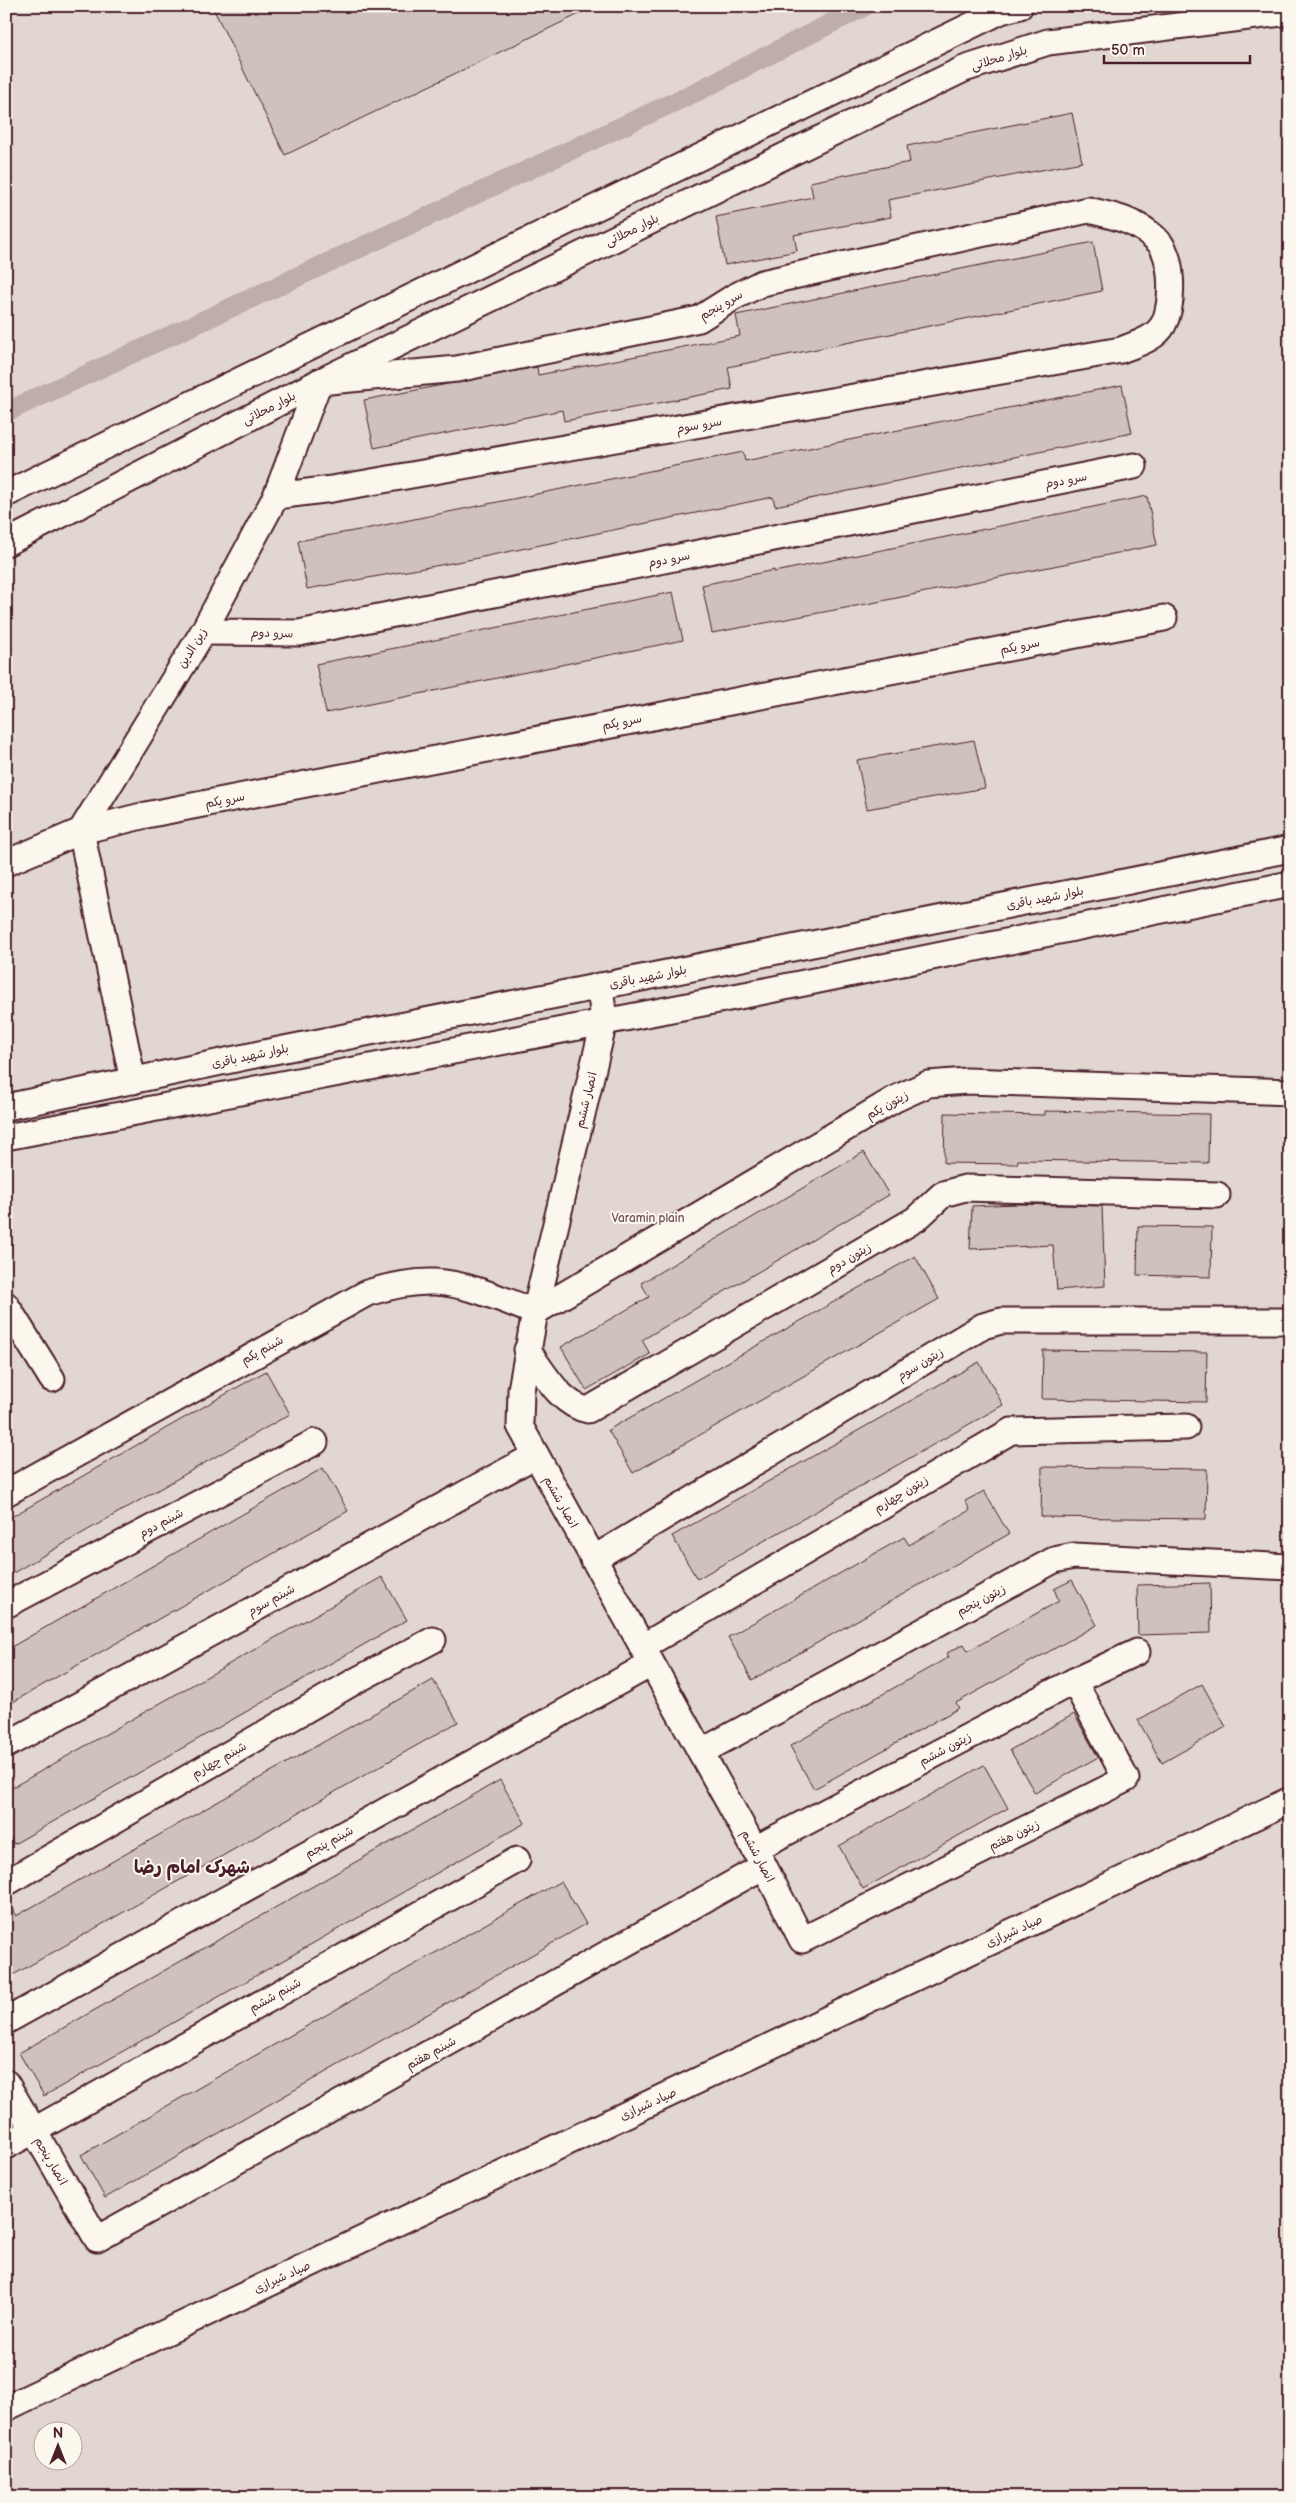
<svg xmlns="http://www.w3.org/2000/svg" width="1296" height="2503" viewBox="0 0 1296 2503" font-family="'Balsamiq Sans','Playpen Sans Arabic',sans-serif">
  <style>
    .green { fill: #e2d7d0; stroke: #967b7e; fill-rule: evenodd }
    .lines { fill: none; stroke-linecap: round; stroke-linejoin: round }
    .canal { stroke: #bfadaa; stroke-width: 20 }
    .building { fill: #cfc2bc; stroke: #4a1f2b }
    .minor-casing { stroke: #4a1f2b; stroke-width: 29 }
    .minor { stroke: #fbf7ec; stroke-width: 25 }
    .labels { text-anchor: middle; stroke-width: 4; stroke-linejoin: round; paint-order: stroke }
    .street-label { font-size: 12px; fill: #4a1f2b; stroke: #fbf7ec }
    .park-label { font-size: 12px; fill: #704d54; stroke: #fbf7ec }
    .district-label { font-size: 18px; font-weight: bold; fill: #4a1f2b; stroke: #fbf7ec }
  </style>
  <rect width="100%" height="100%" fill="#fbf7ec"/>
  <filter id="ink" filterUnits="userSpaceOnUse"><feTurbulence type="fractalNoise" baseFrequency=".02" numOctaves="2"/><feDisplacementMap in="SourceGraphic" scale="10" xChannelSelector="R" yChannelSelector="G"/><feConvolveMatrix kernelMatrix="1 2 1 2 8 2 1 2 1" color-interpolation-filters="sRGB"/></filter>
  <g filter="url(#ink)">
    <path class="green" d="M 6,6 L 1290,6 L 1290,2497 L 6,2497 ZM 42,2430 L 72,2430 L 72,2460 L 42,2460 Z"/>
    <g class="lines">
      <polyline class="canal" points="6,412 698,91 865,6"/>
    </g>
    <g class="building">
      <polygon points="212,6 596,6 285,155"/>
      <polygon points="1072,113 1082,162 888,200 891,217 794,235 797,251 725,265 716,217 813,197 810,182 910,162 907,146"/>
      <polygon points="1093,242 1102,291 728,367 732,389 564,421 562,410 374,448 364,400 537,367 538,375 740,336 736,315"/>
      <polygon points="1122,385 1132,433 775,506 773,497 468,560 307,589 298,541 370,528 743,452 745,461"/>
      <polygon points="1147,496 1157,545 872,603 712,633 702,585 774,570 774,572"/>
      <polygon points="673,592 683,640 326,713 316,664"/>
      <polygon points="974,740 985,788 867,809 857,760"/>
      <polygon points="1045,1111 1209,1114 1208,1163 1018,1160 1017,1164 944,1163 945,1113 1045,1115"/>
      <polygon points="864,1152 889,1195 642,1340 650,1354 586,1390 561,1347 649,1297 641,1283"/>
      <polygon points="1017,1204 1102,1206 1105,1286 1057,1290 1053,1245 970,1249 972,1206"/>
      <polygon points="1138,1226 1212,1227 1211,1277 1137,1275"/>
      <polygon points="915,1256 939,1299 633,1473 608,1430"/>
      <polygon points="1043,1350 1207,1352 1206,1402 1042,1399"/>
      <polygon points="979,1362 1003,1405 697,1579 672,1536"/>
      <polygon points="266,1371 290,1414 6,1577 6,1520"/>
      <polygon points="1042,1467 1207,1469 1206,1519 1041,1517"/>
      <polygon points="323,1468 348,1511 6,1706 6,1650"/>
      <polygon points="984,1491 1009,1534 752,1680 728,1637 904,1537 909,1545 970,1510 965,1501"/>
      <polygon points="382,1577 407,1620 14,1844 6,1832 6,1791"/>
      <polygon points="1072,1580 1097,1625 956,1703 959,1708 814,1789 790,1746 949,1657 947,1653 964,1644 968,1651 1059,1601 1054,1589"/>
      <polygon points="1210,1583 1211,1633 1138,1635 1137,1585"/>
      <polygon points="433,1680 458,1722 6,1979 6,1899 16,1916"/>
      <polygon points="1202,1684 1226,1727 1162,1763 1138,1720"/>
      <polygon points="1074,1714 1098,1757 1035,1793 1010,1750"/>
      <polygon points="984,1765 1008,1808 863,1889 839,1846"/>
      <polygon points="500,1780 525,1823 44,2096 19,2053"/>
      <polygon points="561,1881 586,1924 105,2198 81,2155"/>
    </g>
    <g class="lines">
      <g class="minor-casing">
        <g id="minor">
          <polyline points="6,494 1001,11 1020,6"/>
          <path d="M 276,496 L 332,489 L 1121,350 C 1136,344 1155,339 1163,325 C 1174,305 1174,256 1157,240 C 1138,221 1114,216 1088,210 L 762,283 L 734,297 L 699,319 L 457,369 L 319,382"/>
          <polyline points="6,543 319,382 964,69 1048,42 1290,12"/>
          <polyline points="203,632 299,633 1134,466"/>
          <polyline points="6,863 81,831 203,632 276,496 319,382"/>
          <polyline points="600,986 604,1022 535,1312 521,1390 520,1426 764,1866 802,1940 1126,1779 1074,1681"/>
          <polyline points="133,1081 81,831 146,815 1164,618"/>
          <polyline points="6,1107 269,1052 1290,849"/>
          <polyline points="6,1137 755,993 1290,884"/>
          <polyline points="6,1305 52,1379"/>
          <path d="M 527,1350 C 543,1371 560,1405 588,1410 L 916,1219 L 943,1194 L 965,1188 L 1217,1195"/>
          <path d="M 6,1493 L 367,1293 C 389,1286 412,1281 435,1282 C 469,1284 503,1300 535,1312 L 895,1099 L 928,1084 L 967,1081 L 1290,1092"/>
          <polyline points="593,1559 983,1326 1001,1321 1290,1321"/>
          <polyline points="6,1605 315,1442"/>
          <polyline points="642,1647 1011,1431 1186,1427"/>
          <polyline points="6,1745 536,1455"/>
          <polyline points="701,1752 1054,1560 1074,1556 1290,1567"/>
          <polyline points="755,1849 1074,1681 1137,1652"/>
          <polyline points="6,1883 357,1680 433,1640"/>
          <polyline points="6,2021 651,1664"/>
          <polyline points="6,2083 97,2239 764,1866"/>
          <polyline points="6,2146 517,1860"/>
          <polyline points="6,2408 1290,1800"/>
        </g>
      </g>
      <use href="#minor" class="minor"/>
    </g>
  </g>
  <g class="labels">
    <g class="street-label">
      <text transform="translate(999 58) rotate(-17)" y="4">بلوار محلاتی</text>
      <text transform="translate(632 230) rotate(-26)" y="4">بلوار محلاتی</text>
      <text transform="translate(721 305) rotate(-30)" y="4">سرو پنجم</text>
      <text transform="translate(269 408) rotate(-27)" y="4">بلوار محلاتی</text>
      <text transform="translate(699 425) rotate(-10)" y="4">سرو سوم</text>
      <text transform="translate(1066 480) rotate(-11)" y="4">سرو دوم</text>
      <text transform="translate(669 559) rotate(-11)" y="4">سرو دوم</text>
      <text transform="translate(272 633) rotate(1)" y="4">سرو دوم</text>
      <text transform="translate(1020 646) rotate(-11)" y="4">سرو یکم</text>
      <text transform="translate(192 648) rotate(-59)" y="4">زین الدین</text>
      <text transform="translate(622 722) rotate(-11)" y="4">سرو یکم</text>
      <text transform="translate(225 800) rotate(-11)" y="4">سرو یکم</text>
      <text transform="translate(1045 898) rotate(-11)" y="4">بلوار شهید باقری</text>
      <text transform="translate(648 977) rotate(-11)" y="4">بلوار شهید باقری</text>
      <text transform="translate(250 1056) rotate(-12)" y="4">بلوار شهید باقری</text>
      <text transform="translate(586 1100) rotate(-76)" y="4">انصار ششم</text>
      <text transform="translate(887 1105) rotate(-29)" y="4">زیتون یکم</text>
      <text transform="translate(849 1258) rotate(-30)" y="4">زیتون دوم</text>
      <text transform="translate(262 1350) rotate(-29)" y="4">شبنم یکم</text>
      <text transform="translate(920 1364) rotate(-31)" y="4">زیتون سوم</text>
      <text transform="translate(901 1494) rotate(-31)" y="4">زیتون چهارم</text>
      <text transform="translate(561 1502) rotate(61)" y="4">انصار ششم</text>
      <text transform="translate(161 1523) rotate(-28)" y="4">شبنم دوم</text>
      <text transform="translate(271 1600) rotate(-29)" y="4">شبنم سوم</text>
      <text transform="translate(981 1600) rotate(-28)" y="4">زیتون پنجم</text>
      <text transform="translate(945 1749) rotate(-28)" y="4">زیتون ششم</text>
      <text transform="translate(219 1760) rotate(-30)" y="4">شبنم چهارم</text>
      <text transform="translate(1014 1835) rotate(-26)" y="4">زیتون هفتم</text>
      <text transform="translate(329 1842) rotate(-29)" y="4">شبنم پنجم</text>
      <text transform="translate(758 1856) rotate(62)" y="4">انصار ششم</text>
      <text transform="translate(1014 1931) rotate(-25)" y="4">صیاد شیرازی</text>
      <text transform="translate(275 1995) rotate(-29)" y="4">شبنم ششم</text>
      <text transform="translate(431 2053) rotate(-29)" y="4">شبنم هفتم</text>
      <text transform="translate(648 2104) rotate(-25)" y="4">صیاد شیرازی</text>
      <text transform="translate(51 2161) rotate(60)" y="4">انصار پنجم</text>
      <text transform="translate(282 2277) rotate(-25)" y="4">صیاد شیرازی</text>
    </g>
    <g class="park-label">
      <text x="648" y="1222">Varamin plain</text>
    </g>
    <g class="district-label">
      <text x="192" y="1873">شهرک امام رضا</text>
    </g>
  </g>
  <rect width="1296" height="2503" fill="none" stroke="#fbf7ec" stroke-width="25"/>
  <rect x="12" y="12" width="1271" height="2478" fill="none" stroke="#4a1f2b" stroke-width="2" filter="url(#ink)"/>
  <g transform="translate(58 2446)"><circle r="24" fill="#fbf7ec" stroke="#b4a19f"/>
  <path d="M0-4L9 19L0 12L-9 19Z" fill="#4a1f2b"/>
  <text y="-8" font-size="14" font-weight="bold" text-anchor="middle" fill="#4a1f2b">N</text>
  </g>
  <path d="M1104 55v8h146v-8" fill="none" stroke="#4a1f2b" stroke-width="2.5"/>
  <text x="1111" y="55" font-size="15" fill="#4a1f2b" stroke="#fbf7ec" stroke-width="4" paint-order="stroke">50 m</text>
</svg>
